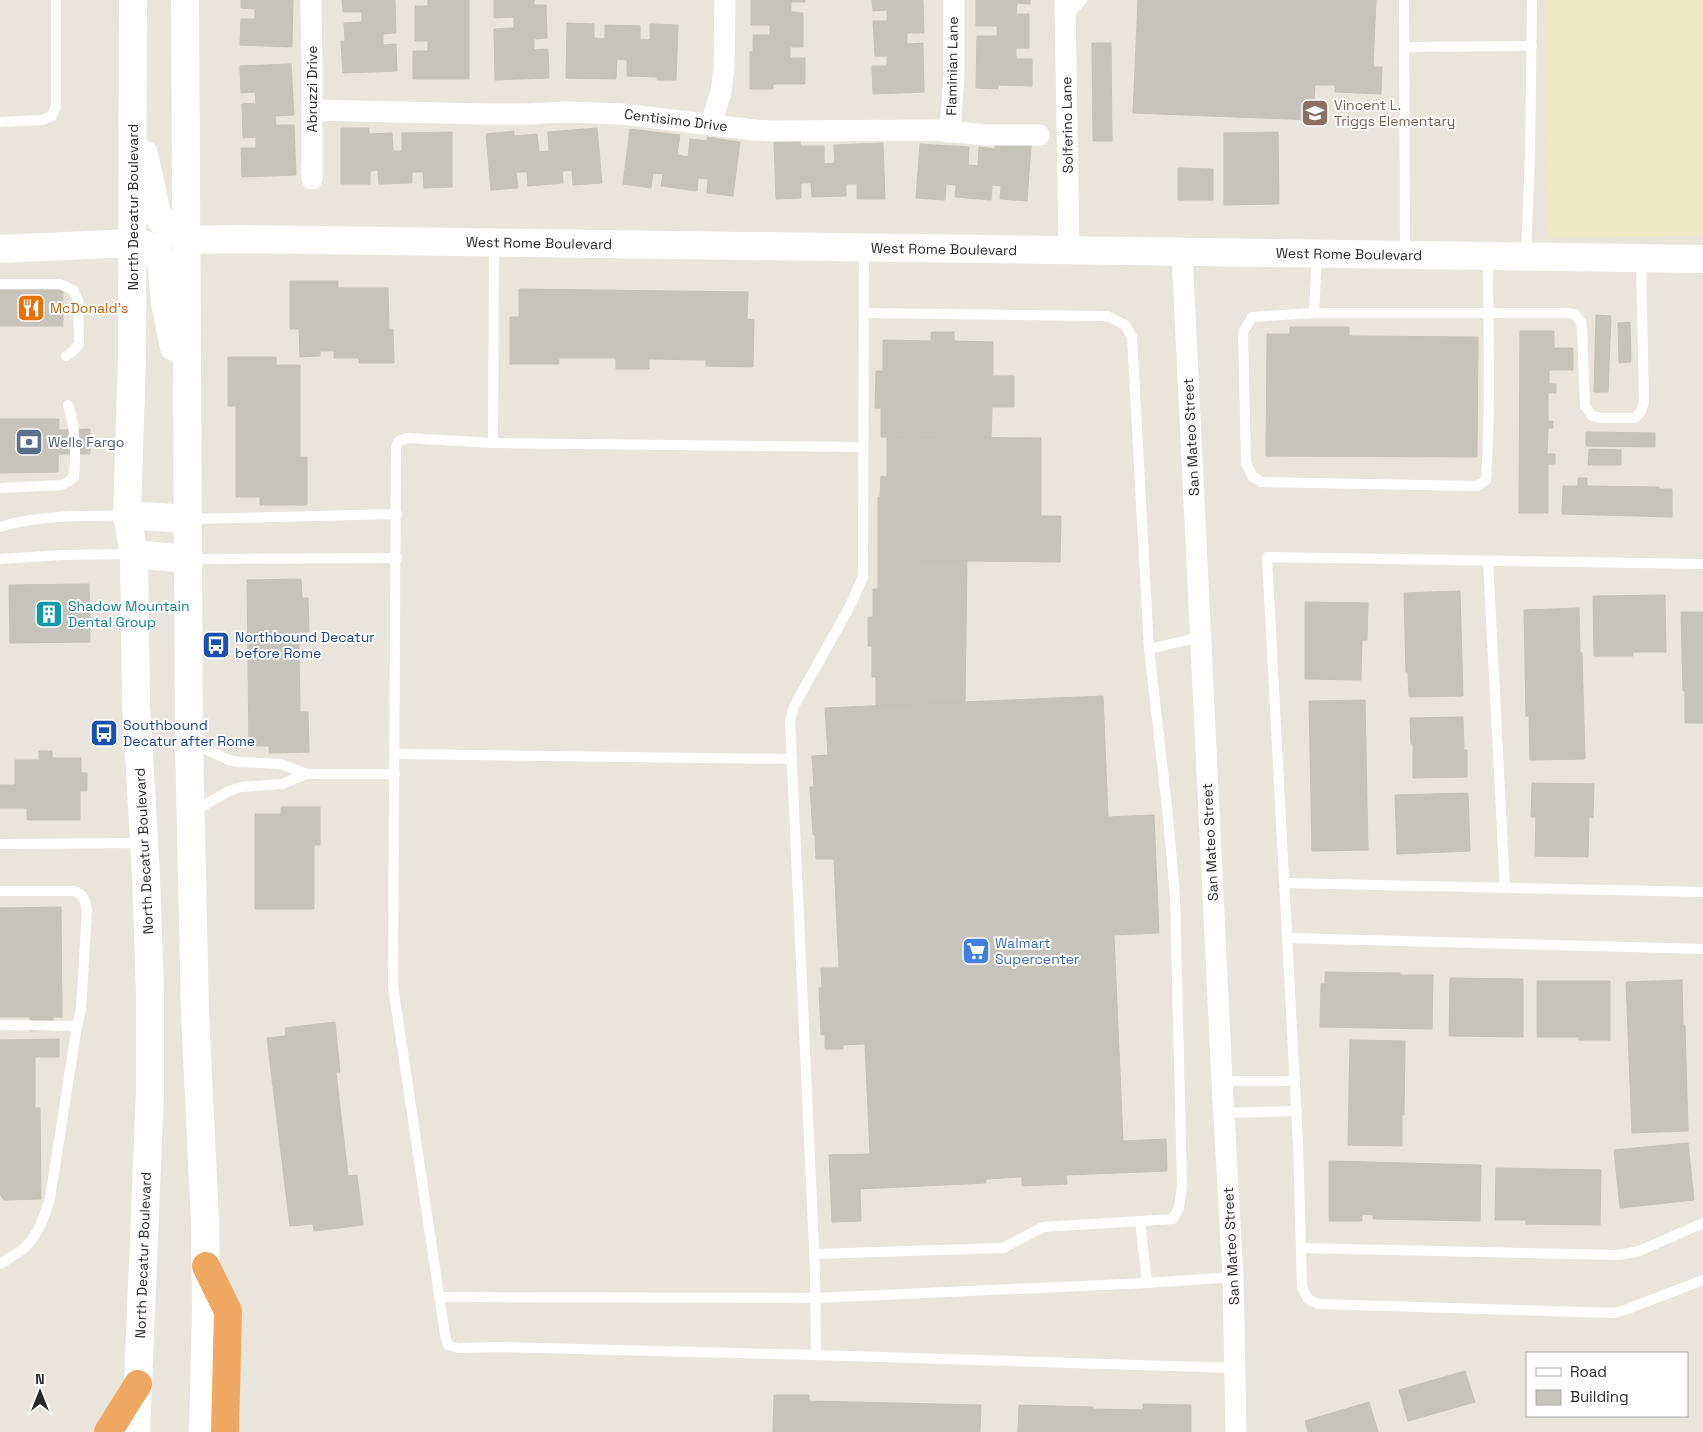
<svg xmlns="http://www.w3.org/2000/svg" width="1703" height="1432" viewBox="0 0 1703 1432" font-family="'Space Grotesk',sans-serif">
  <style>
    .sand { fill: #ede9c2 }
    .building { fill: #c6c3bb; stroke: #c5c1b6 }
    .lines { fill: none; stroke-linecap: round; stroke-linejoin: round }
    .lane { stroke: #fff; stroke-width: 10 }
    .street { stroke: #fff; stroke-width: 21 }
    .secondary { stroke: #fff; stroke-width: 28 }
    .highway { stroke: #efa862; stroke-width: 28 }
    .labels { text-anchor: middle; stroke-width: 4; stroke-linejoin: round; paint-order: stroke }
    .street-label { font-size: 14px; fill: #292929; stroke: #fff }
    .education-label { font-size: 14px; fill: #785e54; stroke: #fff; text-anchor: start }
    .food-label { font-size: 14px; fill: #c56008; stroke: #fff; text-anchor: start }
    .service-label { font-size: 14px; fill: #4e5e75; stroke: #fff; text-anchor: start }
    .culture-label { font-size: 14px; fill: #0d838f; stroke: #fff; text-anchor: start }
    .transit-label { font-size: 14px; fill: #164399; stroke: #fff; text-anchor: start }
    .shop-label { font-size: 14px; fill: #366cbe; stroke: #fff; text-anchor: start }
  </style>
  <rect width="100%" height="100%" fill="#eae5dc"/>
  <polygon class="sand" points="1545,0 1703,0 1703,236 1547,237"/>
  <g class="building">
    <polygon points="241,0 293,0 292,47 240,45 241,19 255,19 255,9 241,8"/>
    <polygon points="342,0 395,0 396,33 383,34 383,45 396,44 397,71 343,73 341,41 345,41 344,23 362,22 362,12 343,12"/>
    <polygon points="428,0 469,0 469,79 413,79 413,51 428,51 428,41 415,41 415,6 428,6"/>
    <polygon points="494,0 534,0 534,5 546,5 547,38 534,39 534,50 548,49 549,78 495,80 494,29 514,28 514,17 494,18"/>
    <polygon points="751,0 805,0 805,2 791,2 791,12 803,13 803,47 790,47 790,58 805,58 805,84 773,84 773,89 750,89 750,52 753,52 753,35 770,35 770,25 751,25"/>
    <polygon points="872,0 923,0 924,33 907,33 907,44 923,43 924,92 873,94 872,66 887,66 887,56 875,56 873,21 887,21 887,10 873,11"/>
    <polygon points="976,0 1030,0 1030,4 1017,3 1016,14 1029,14 1029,48 1016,48 1016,59 1032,59 1032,86 998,85 998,89 976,88 977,36 997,36 997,26 976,26"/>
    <polygon points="1138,0 1376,0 1373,67 1382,67 1381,94 1335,92 1335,85 1315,85 1313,120 1133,113"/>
    <polygon points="567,23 594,24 594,38 605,39 605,25 640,26 640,39 650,40 650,24 678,25 676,80 657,80 657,77 627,76 627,60 617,59 616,79 566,78"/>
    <polygon points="1092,43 1111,43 1112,141 1093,141"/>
    <polygon points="291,64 294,115 275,116 276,125 294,125 296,175 242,177 241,148 256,148 256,137 243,138 242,104 256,103 255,92 241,93 240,66"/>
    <polygon points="341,128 369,128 369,134 392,133 393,151 402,151 402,133 452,132 452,187 424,188 423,172 412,172 412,183 379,184 378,170 370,171 370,184 341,184"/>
    <polygon points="597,128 602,183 573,185 572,170 562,171 563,183 528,186 527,172 516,172 518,188 491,190 486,134 514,131 514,136 537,134 539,152 549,151 548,132"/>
    <polygon points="630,129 680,135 677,155 688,157 690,139 707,141 707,137 740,142 733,196 707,193 708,179 698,178 697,191 661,186 663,174 653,173 651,188 623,184"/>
    <polygon points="1278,132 1279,204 1224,205 1224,133"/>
    <polygon points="800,141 800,146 824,146 824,164 835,163 834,145 883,143 885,199 857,199 857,184 846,184 846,196 812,197 811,183 801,183 801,198 776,199 774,142"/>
    <polygon points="995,143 1031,146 1027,201 1000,199 1001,186 992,185 991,200 955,197 956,185 946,184 945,200 916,198 920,144 969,147 968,165 978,166 979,147 995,149"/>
    <polygon points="1178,168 1213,169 1213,200 1178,200"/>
    <polygon points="290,281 338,281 338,288 388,288 389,329 393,329 394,363 359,363 359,358 334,358 334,351 320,351 320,356 300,357 299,329 290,329"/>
    <polygon points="519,289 748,292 747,319 754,320 753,367 706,366 706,360 649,359 649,369 616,369 616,358 559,358 559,364 510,364 510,317 519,317"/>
    <rect x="0" y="290" width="63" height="36"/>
    <polygon points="1596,315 1611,316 1608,392 1594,392"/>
    <polygon points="1630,322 1631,362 1619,363 1618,323"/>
    <polygon points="1290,327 1349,327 1349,336 1478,337 1477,457 1266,456 1267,334 1290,334"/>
    <polygon points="1520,331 1554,331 1554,348 1573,348 1573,370 1549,370 1549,384 1556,384 1556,393 1548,393 1548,421 1553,421 1553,428 1548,428 1547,454 1555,454 1555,464 1548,464 1548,513 1519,513"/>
    <polygon points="931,332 954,332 954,341 993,342 993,376 1014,376 1014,407 992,407 991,438 881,437 881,408 875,408 876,371 883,371 883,340 931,341"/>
    <polygon points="228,357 276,357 276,365 300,365 300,457 307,457 307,505 260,505 260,497 236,497 236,406 228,406"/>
    <polygon points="0,419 59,419 58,472 0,473"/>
    <polygon points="90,429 90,454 58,454 59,430"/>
    <polygon points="1586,432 1655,433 1655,447 1586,446"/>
    <polygon points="887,437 1041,438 1041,516 1061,516 1060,562 878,560 878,497 880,497 881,476 887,477"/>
    <polygon points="1589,449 1621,450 1621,465 1588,465"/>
    <polygon points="1578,478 1587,478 1587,486 1659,487 1659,489 1672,489 1672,517 1562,514 1563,486 1578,486"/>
    <polygon points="878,560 967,561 965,702 876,706 876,677 872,677 872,646 868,646 868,617 873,617 873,589 878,589"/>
    <polygon points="301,579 302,598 308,598 309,632 299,632 300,712 308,712 309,752 269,753 269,746 249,746 247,580"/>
    <polygon points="89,584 90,642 10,643 9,585"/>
    <polygon points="1460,591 1463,696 1409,697 1408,672 1406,672 1404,593"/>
    <polygon points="1665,595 1666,652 1633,652 1633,656 1594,656 1593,596"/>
    <polygon points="1305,602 1368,603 1367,640 1362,640 1361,680 1305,679"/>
    <polygon points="1579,608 1580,653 1582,653 1585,759 1530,760 1529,716 1526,716 1524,610"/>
    <polygon points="1681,612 1703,612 1703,723 1685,723 1685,691 1683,691"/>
    <polygon points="1103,696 1108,817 1154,815 1159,933 1114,935 1123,1141 1166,1139 1167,1171 1066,1175 1067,1184 1022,1186 1022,1177 986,1179 986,1183 860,1189 861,1221 832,1222 829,1155 870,1154 865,1044 843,1045 843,1049 825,1049 825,1034 821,1035 819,988 822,988 821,968 839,968 834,859 816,859 815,835 813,835 810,787 814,787 812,756 828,755 825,708"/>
    <polygon points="1365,700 1368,850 1312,851 1309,701"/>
    <polygon points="1463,717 1464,750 1467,750 1467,777 1413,778 1413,744 1411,744 1410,718"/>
    <polygon points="39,751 52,751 52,758 81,758 81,773 87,773 87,791 80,791 80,820 27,820 27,808 0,808 0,785 15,785 15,760 39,760"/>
    <polygon points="1532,783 1594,784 1593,818 1589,817 1588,857 1535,856 1536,817 1531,817"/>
    <polygon points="1468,793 1470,851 1397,854 1395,795"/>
    <polygon points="281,807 320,807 320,845 314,845 314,909 255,909 255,814 281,814"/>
    <polygon points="61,907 62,1017 0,1017 0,908"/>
    <polygon points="1325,972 1400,973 1400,975 1433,975 1432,1029 1320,1027 1321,984 1325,984"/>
    <polygon points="1450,978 1523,979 1523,1037 1449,1036"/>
    <polygon points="1682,980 1683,1025 1685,1025 1688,1131 1632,1133 1626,982"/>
    <polygon points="1537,981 1610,981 1610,1040 1579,1040 1579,1037 1537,1037"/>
    <polygon points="30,1017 53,1017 53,1030 30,1031"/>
    <polygon points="335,1022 340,1072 336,1072 348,1176 357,1175 363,1225 314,1231 313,1224 290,1226 267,1038 286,1036 285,1028"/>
    <polygon points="59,1039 59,1057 35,1057 35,1108 40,1108 41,1199 4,1200 0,1195 0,1040"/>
    <polygon points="1350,1040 1405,1041 1404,1115 1402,1115 1402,1146 1348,1145"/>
    <polygon points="1688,1143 1694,1200 1620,1208 1614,1150"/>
    <polygon points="1329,1161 1481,1165 1480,1221 1373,1219 1373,1215 1362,1214 1362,1221 1329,1221"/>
    <polygon points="1496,1168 1601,1170 1600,1225 1526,1224 1526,1220 1495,1220"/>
    <polygon points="1465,1371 1475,1402 1408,1421 1399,1390"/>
    <polygon points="774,1395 809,1395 809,1401 981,1405 980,1432 773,1432"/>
    <polygon points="1369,1402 1378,1432 1308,1432 1305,1421"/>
    <polygon points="1143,1404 1191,1405 1191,1432 1018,1432 1019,1405 1093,1407 1093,1409 1143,1410"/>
  </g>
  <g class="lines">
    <g class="lane">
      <polyline points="1404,0 1405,254"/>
      <polyline points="1068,16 1082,0"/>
      <polyline points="1404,47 1532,46"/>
      <polyline points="0,122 42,120 52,116 56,106 56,0"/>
      <polyline points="494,243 493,443 407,438 399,441 396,447 393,986 445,1335 448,1345 458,1348 496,1347 816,1355 1236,1368"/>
      <polyline points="1526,255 1530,156 1532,0"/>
      <path d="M 1488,257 C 1488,331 1491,406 1486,480 L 1477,486 L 1261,482 L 1252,476 L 1246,463 L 1243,332 L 1252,317 L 1314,313 L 1565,313 L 1575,314 L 1581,322 L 1582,330 L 1585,406 L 1592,416 L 1601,418 L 1635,418 L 1641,411 L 1644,402 L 1641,259"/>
      <polyline points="0,284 60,284 73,290 78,300 79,344 73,351 66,356"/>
      <polyline points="1314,313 1317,254"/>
      <polyline points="493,443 863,447"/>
      <path d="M 0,488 L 61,485 L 68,482 L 74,477 C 76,453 76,427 68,405"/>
      <polyline points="189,519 397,514"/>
      <path d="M 0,527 C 39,514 84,517 126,515"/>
      <polyline points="0,559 62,555 134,554"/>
      <polyline points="188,559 397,558"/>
      <polyline points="1488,561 1505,888"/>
      <polyline points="1703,564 1267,557 1298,1144 1302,1287 1308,1299 1318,1304 1613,1313 1625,1310 1703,1280"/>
      <polyline points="1149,649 1200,637"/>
      <polyline points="192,743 229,760 239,762 281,764 307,774 395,774"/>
      <polyline points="395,754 792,759"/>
      <polyline points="193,812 229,791 241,787 282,784 307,774"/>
      <polyline points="0,844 143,843"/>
      <polyline points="1285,883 1703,892"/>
      <path d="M 0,891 L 75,891 C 85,896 85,901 87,911 L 81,1009 L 77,1026 L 0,1025"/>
      <polyline points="1288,938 1703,949"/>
      <polyline points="1222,1081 1295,1081"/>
      <polyline points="1223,1113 1297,1111"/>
      <polyline points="1140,1221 1147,1283"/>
      <polyline points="1301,1248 1618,1255 1639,1251 1703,1223"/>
      <polyline points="814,1254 1003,1248 1043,1227 1173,1219 1179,1208 1182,1185 1175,896 1167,807 1149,649 1132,337 1125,325 1107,316 864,313"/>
      <path d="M 0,1264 C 8,1259 17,1254 24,1248 C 38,1236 45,1215 50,1198 L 77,1026"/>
      <polyline points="440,1297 816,1298 1147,1283 1233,1277"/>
      <polyline points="816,1355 815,1270 790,721 794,706 849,608 863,577 864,249"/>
    </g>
    <g class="street">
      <polyline points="311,0 312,70 312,179"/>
      <polyline points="1065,0 1069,250"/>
      <polyline points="312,110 485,114 526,114 566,112 622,114 754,130 774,131 934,130 986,135 1039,135"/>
      <polyline points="711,124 721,92 724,68 725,0"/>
      <polyline points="950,132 954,73 954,0"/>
      <polyline points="1182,252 1222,1081 1233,1277 1236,1432"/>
    </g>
    <g class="secondary">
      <polyline points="133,0 132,357 127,515 134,554 136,703 146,875 150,994 150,1091 136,1432"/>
      <polyline points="185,0 189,741 195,1013 205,1221 206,1311 203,1432"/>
      <path d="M 144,154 L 157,213 C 164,226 173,232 186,240"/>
      <polyline points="186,240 242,239 1703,259"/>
      <polyline points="0,249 133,243 147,245 158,253 162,270 165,303 174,347"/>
      <polyline points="127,515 188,519"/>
      <polyline points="134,554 187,559"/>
    </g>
    <g class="highway">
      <polyline points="206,1266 228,1311 225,1432"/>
      <polyline points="108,1432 138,1384"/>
    </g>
  </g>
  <defs>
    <g id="school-square" transform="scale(1.4375)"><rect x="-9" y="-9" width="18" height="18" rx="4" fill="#8d6e63" stroke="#fff"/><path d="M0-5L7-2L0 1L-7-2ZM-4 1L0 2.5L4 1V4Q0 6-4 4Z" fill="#fff"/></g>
    <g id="restaurant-square" transform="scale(1.4375)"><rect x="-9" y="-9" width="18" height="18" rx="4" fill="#e8710a" stroke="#fff"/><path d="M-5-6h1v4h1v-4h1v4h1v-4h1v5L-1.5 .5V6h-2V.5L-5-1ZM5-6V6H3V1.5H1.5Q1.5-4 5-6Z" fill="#fff"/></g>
    <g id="bank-square" transform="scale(1.4375)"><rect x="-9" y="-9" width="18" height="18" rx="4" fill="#5c6f8a" stroke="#fff"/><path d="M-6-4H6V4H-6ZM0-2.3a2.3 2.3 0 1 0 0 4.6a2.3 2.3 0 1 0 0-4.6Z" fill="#fff"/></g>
    <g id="building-square" transform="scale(1.4375)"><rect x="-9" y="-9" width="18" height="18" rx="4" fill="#0f9aa8" stroke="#fff"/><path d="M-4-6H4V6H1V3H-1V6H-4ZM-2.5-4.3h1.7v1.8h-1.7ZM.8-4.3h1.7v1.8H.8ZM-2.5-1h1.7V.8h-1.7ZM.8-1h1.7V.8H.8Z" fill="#fff"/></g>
    <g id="bus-square" transform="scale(1.4375)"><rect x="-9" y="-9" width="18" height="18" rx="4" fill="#1a4fb4" stroke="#fff"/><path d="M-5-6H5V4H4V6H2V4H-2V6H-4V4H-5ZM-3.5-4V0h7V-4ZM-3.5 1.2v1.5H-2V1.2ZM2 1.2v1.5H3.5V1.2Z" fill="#fff"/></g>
    <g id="supermarket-square" transform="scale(1.4375)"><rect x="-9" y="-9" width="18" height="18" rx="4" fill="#3f7fe0" stroke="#fff"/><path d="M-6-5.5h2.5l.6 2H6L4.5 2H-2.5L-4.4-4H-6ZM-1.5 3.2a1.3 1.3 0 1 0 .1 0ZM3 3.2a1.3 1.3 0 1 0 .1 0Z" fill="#fff"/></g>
  </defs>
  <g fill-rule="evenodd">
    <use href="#school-square" x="1315" y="113"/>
    <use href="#restaurant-square" x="31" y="308"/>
    <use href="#bank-square" x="29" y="442"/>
    <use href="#building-square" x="49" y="614"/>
    <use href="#bus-square" x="216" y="645"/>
    <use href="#bus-square" x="104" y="733"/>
    <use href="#supermarket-square" x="976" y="951"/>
  </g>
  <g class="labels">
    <g class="street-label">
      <text transform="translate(952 66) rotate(-89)" y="5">Flaminian Lane</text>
      <text transform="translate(312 89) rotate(-90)" y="5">Abruzzi Drive</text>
      <text transform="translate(676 120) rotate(7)" y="5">Centisimo Drive</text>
      <text transform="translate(1067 125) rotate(-91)" y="5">Solferino Lane</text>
      <text transform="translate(133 207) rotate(-90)" y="5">North Decatur Boulevard</text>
      <text transform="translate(539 243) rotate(1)" y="5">West Rome Boulevard</text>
      <text transform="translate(944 249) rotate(1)" y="5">West Rome Boulevard</text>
      <text transform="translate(1349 254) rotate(1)" y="5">West Rome Boulevard</text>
      <text transform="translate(1191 437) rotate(-93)" y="5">San Mateo Street</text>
      <text transform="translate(1210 842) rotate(-93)" y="5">San Mateo Street</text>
      <text transform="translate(144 851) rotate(-93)" y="5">North Decatur Boulevard</text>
      <text transform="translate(1231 1246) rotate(-93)" y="5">San Mateo Street</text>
      <text transform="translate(143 1255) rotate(-88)" y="5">North Decatur Boulevard</text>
    </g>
    <g class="education-label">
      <text x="1334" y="110">Vincent L.<tspan x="1334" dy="16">Triggs Elementary</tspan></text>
    </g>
    <g class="food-label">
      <text x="50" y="313">McDonald's</text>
    </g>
    <g class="service-label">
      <text x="48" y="447">Wells Fargo</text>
    </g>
    <g class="culture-label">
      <text x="68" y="611">Shadow Mountain<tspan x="68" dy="16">Dental Group</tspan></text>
    </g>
    <g class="transit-label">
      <text x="235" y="642">Northbound Decatur<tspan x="235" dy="16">before Rome</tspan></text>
      <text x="123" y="730">Southbound<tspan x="123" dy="16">Decatur after Rome</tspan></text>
    </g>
    <g class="shop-label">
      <text x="995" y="948">Walmart<tspan x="995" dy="16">Supercenter</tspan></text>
    </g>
  </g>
  <rect x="1526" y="1352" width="162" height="65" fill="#ffffff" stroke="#a9a9a9"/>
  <rect x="1536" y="1368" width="25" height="8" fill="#ffffff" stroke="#a9a9a9"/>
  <text x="1570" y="1377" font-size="15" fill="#292929">Road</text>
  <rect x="1536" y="1390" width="25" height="15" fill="#c6c3bb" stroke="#a9a9a9"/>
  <text x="1570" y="1402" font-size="15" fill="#292929">Building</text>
  <g transform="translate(40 1392)" stroke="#ffffff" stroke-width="4" paint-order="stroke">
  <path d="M0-4L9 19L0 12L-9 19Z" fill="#292929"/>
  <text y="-8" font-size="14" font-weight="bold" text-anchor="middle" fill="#292929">N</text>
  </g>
</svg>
